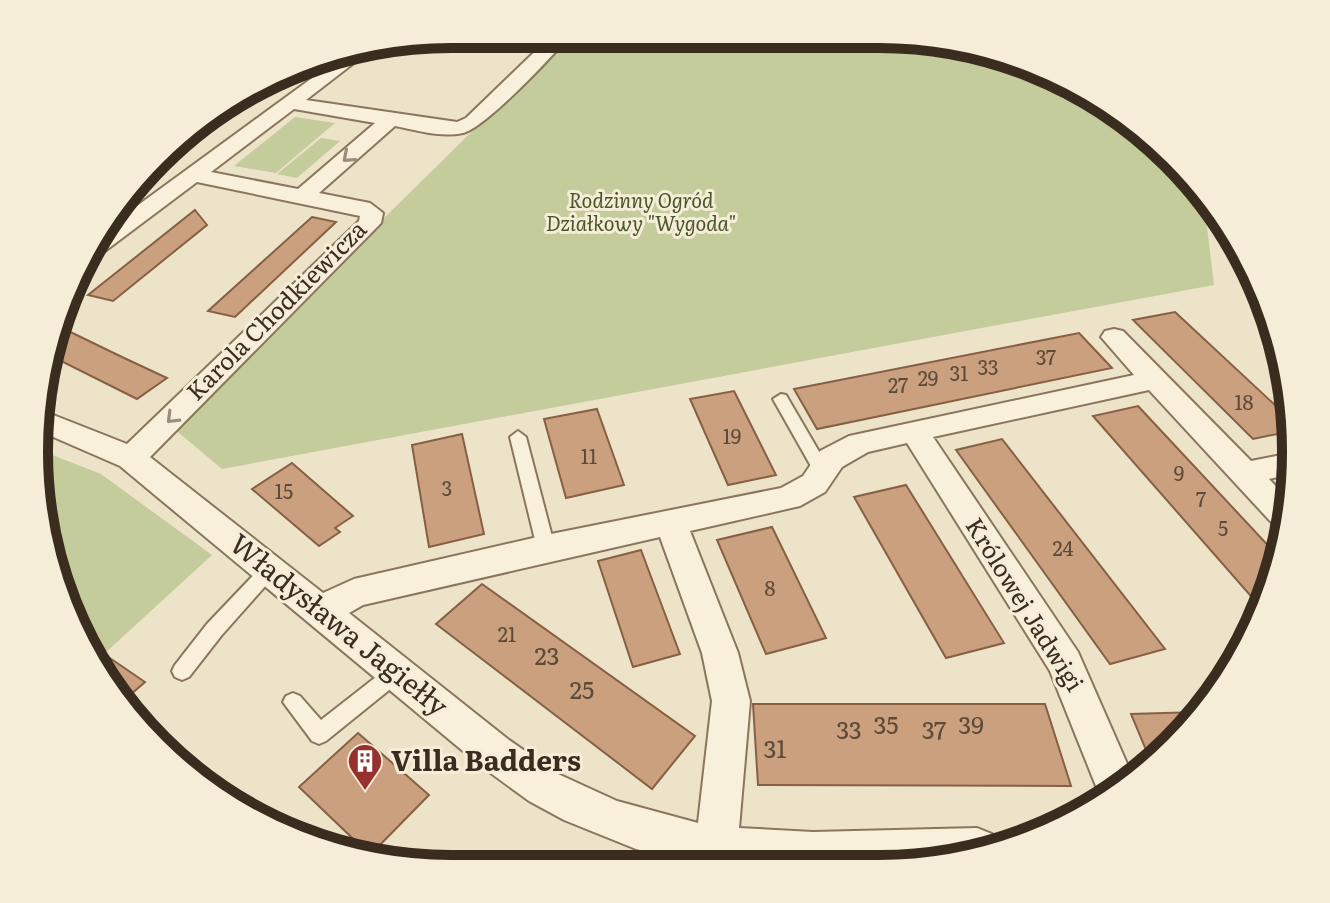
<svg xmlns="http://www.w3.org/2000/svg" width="1330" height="903" viewBox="0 0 1330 903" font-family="Literata,serif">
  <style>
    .green { fill: #c5cc9c }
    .building { fill: #caa07f; stroke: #876044; stroke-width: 2 }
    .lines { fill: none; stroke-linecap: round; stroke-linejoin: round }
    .lane-casing { stroke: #89765d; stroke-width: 4 }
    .street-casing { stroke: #89765d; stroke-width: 4 }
    .lane { fill: #f8f0db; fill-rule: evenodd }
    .street { fill: #f8f0db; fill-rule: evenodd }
    .oneway { stroke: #998e7e }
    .labels { text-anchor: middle; stroke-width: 6; stroke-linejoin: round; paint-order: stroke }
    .far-park-label { font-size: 20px; font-style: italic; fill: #495628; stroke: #f5edd7 }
    .number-label { font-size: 20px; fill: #5e4a38 }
    .street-label { font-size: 24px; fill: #3a2d20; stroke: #f5edd7 }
    .near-number-label { font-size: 24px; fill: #5e4a38 }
    .near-street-label { font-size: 28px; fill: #3a2d20; stroke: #f5edd7 }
    .near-poi-label { font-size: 28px; font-weight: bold; fill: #3a2d20; stroke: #f5edd7; text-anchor: start }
    .rim { fill: none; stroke: #3a2d20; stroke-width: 10 }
  </style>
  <rect width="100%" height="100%" fill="#ede3c8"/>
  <g class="green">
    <polygon points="569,36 959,42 1064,77 1173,156 1204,202 1214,285 222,469 172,427"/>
    <polygon points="295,117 335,123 276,173 234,166"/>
    <polygon points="321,138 340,141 297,178 277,174"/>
    <polygon points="37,449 101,474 212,555 93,664 42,533"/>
  </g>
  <g class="building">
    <polygon points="195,210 207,225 113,301 88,295"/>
    <polygon points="312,217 336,222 235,317 208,311"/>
    <polygon points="1175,312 1290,419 1292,431 1253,439 1133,320"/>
    <polygon points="58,326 122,357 167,378 137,399 51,356"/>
    <polygon points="1079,333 1112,368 817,429 794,389"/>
    <polygon points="734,391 776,475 728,485 690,399"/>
    <polygon points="1138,406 1276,554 1264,611 1093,416"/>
    <polygon points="597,409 624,485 566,498 544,419"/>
    <polygon points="462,434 484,534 429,547 412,445"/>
    <polygon points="1002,439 1165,649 1110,664 956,450"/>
    <polygon points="292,463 353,516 335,528 340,532 319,546 252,489"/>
    <polygon points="906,485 1004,643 946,658 854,497"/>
    <polygon points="772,527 826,638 766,654 717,540"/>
    <polygon points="641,550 680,654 633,667 598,561"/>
    <polygon points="482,584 695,736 652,789 436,624"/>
    <polygon points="82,639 145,682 122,702 90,660"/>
    <polygon points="753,704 1045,704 1071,786 758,785"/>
    <polygon points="1197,712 1174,746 1151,762 1131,714"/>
    <polygon points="358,733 429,795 370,855 299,787"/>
  </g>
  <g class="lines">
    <g class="lane-casing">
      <g id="lane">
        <polygon points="781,394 786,395 828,467 830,471 828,475 816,475 773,399"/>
        <polygon points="518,431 526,437 555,548 552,553 546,555 540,553 537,548 510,437"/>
        <polygon points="270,562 276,564 279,569 276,574 221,636 189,677 182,680 175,677 172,671 175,665 207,624 264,564"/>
        <polygon points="397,663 404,666 407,672 404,678 326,741 319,744 312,741 283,702 286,696 293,693 300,696 321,720 390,666"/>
      </g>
    </g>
    <g class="street-casing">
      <path id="street" d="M 551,36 L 569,36 C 553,56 485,128 463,133 C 441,138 416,130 395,126 L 319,193 L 370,203 L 383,213 L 381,223 L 150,457 L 323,593 L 354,579 L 546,535 L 781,488 L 803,476 L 820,451 L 849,436 L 1134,375 L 1101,337 L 1105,331 L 1114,329 L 1123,331 L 1251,461 L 1296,452 L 1292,474 L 1269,479 L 1287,498 L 1281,526 L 1272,523 L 1149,390 L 933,437 L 1078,652 L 1132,775 L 1100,796 L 1050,671 L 907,443 L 868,452 L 842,467 L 825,492 L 800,506 L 690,531 L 738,653 L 750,701 L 739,828 L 813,832 L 977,828 L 992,834 L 997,845 L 878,869 L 704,866 L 636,849 L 564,820 L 529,801 L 481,766 L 120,466 L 35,429 L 38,409 L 127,444 L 359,221 L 360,216 L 197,182 L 97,257 L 85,258 L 100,233 L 349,51 L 372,49 L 306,100 L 457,122 L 466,118 ZM 294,109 L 375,123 L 298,189 L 211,172 ZM 660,537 L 702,653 L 712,701 L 698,823 L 617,801 L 558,774 L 509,740 L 349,613 L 363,605 Z"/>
    </g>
    <use href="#lane" class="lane"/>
    <use href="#street" class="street"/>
  </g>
  <defs><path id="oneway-chevron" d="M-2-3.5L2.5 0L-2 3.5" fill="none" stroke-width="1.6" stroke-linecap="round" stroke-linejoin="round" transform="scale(2)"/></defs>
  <g class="oneway">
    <use href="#oneway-chevron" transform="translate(348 157) rotate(139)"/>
    <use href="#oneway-chevron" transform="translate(172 418) rotate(135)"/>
  </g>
  <defs>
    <g id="building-pin" transform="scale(1.8)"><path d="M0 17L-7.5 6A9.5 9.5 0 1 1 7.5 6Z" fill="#96312f" stroke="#f5edd7"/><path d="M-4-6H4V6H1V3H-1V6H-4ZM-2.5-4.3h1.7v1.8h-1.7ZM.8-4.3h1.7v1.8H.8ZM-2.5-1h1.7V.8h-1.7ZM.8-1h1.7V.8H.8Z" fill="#fff"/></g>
  </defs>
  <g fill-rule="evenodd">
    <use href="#building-pin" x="365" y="761"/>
  </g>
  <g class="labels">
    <g class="far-park-label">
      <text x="641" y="208">Rodzinny Ogród<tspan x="641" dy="23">Działkowy "Wygoda"</tspan></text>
    </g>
    <g class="number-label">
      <text x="1046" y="365">37</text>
      <text x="988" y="375">33</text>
      <text x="959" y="381">31</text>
      <text x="928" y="386">29</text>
      <text x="898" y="393">27</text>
      <text x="1244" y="410">18</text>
      <text x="732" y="444">19</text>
      <text x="589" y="464">11</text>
      <text x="1179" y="481">9</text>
      <text x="447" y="496">3</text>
      <text x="284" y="499">15</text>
      <text x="1201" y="507">7</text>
      <text x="1223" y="536">5</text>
      <text x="1063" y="556">24</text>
      <text x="770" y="596">8</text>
      <text x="507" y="642">21</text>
    </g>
    <g class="street-label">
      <text transform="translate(277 311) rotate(-45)" y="8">Karola Chodkiewicza</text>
      <text transform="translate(1024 605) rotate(58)" y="8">Królowej Jadwigi</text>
    </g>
    <g class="near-number-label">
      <text x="547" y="665">23</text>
      <text x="582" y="699">25</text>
      <text x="886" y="734">35</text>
      <text x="971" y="734">39</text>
      <text x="849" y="739">33</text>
      <text x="934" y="739">37</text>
      <text x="775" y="758">31</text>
    </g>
    <g class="near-street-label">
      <text transform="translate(339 625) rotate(39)" y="10">Władysława Jagiełły</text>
    </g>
    <g class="near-poi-label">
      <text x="391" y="771">Villa Badders</text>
    </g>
  </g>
  <path d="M0 0H1330V903H0ZM451 48H879A403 403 0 0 1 1282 451V452A403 403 0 0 1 879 855H451A403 403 0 0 1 48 452V451A403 403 0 0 1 451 48Z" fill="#f5edd7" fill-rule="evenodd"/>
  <path class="rim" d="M451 48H879A403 403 0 0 1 1282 451V452A403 403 0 0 1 879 855H451A403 403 0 0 1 48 452V451A403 403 0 0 1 451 48Z"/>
</svg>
